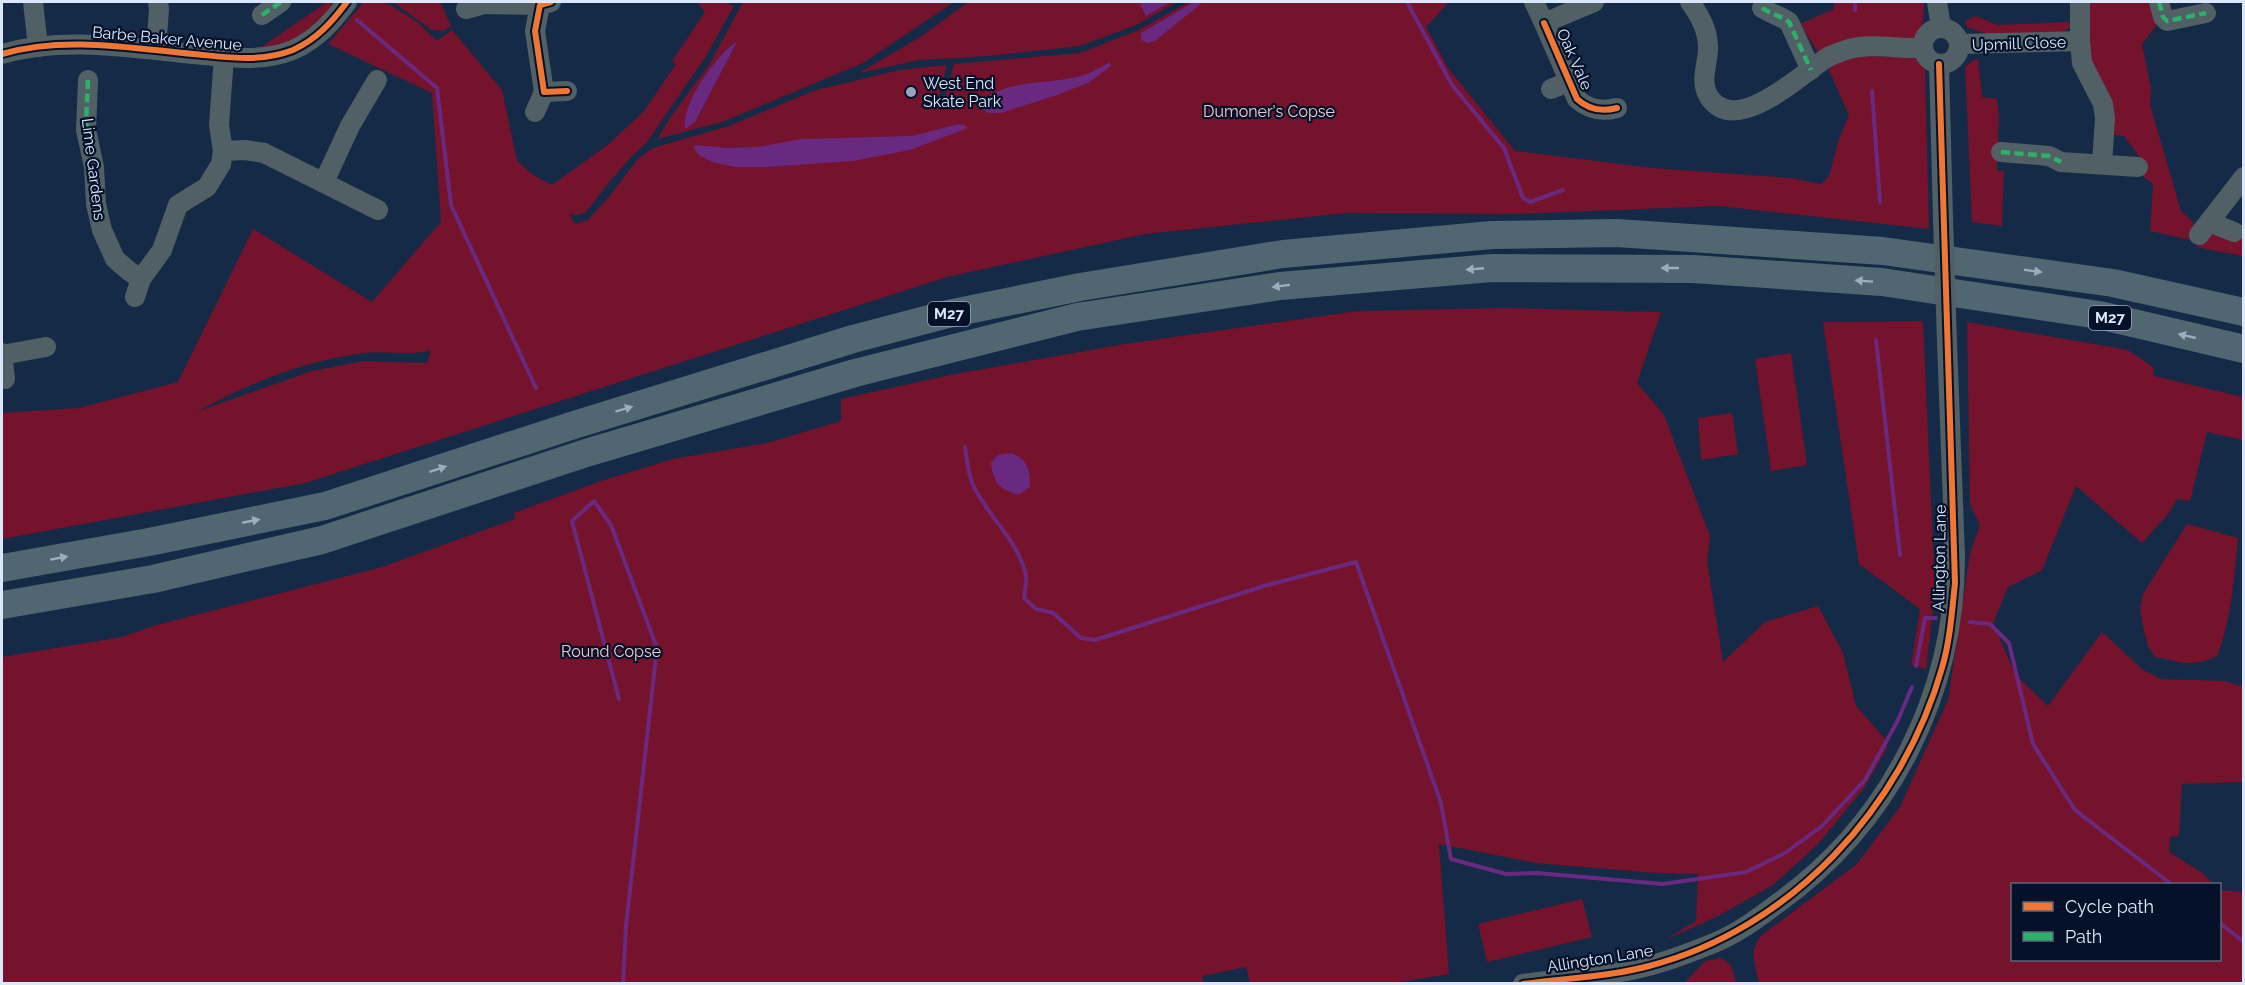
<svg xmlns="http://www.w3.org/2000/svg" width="2245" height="985" viewBox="0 0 2245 985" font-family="Raleway,sans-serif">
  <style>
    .green { fill: #74132b; fill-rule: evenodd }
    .water { fill: #6a2981 }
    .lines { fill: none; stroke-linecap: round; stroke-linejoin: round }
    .stream { stroke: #6a2981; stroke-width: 4 }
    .minor { stroke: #516065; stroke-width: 20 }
    .highway { stroke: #506671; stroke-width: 28 }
    .minor-bridge { stroke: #516065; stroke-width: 20 }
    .quiet { stroke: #2db169; stroke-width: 4.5; stroke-dasharray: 9 4.5; stroke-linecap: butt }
    .cycleway-casing { stroke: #041128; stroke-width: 10 }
    .cycleway { stroke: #f07635; stroke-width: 6 }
    .oneway { fill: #9caebd }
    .poi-dot { fill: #96a6bc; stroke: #041128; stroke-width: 2 }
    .labels { text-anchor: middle; stroke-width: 4.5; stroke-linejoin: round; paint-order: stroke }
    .shield { fill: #041128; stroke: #9aa8bc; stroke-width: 1.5 }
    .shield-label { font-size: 15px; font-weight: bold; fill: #dbe8fc }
    .street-label { font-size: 16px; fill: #dbe8fc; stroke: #041128 }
    .poi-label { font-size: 16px; fill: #dbe8fc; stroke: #041128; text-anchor: start }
    .park-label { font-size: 16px; fill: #eecdcd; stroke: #041128 }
  </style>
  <rect width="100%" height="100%" fill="#152a46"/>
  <g class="green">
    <path d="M 327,2 L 332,2 C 327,35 279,45 253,53 Z"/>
    <path d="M 364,2 L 385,2 L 416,21 L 437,41 L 452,30 L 502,90 L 517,161 L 533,175 L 552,185 L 609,144 L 644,111 L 676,64 L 672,61 L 705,12 L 697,2 L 723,2 L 734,6 L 706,56 L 647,142 L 631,157 L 611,180 L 586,212 L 577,215 L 569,214 L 575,224 L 588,220 L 608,198 L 638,159 L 653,148 L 729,126 L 816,90 L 900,70 L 947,65 L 938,100 L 940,105 L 945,98 L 954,64 L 1080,53 L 1139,30 L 1189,2 L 1449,2 L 1426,27 L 1448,68 L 1515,151 L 1652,168 L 1790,178 L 1821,184 L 1829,176 L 1839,139 L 1849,115 L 1828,68 C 1854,51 1885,57 1914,58 L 1920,62 L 1925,70 L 1929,229 L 1718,206 L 1516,214 L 1346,213 L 1145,234 L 947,277 L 305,483 L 2,539 L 2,413 L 79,408 L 178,382 L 253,229 L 372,302 L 441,222 L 432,93 L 328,44 ZM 431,350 L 427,363 L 364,361 L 312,371 L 196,412 C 246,384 309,359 366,353 C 389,351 409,356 431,350 Z"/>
    <polygon points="393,2 440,2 451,26 443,31 432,30"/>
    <path d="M 743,2 L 954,2 L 863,63 L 722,122 L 657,139 L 672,115 L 709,65 ZM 737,42 L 695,122 L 687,112 C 697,88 714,56 737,42 Z"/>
    <polygon points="968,2 1177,2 1136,25 1080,46 988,56 919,60 859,73 922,36"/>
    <path d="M 1834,2 L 1924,2 C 1924,13 1924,32 1915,40 L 1819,54 L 1800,24 L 1834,9 Z"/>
    <polygon points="2085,2 2154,2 2156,26 2142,44 2151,88 2150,105 2181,211 2197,226 2197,231 2191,240 2150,231 2153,184 2143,176 2143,162 2124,136 2109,134 2090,70"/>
    <polygon points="1976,16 1997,25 2073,22 2070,27 2064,32 1990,35 1967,27 1965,21"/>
    <polygon points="1978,59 1982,97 1997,99 1999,118 1997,171 2004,171 2002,226 1972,222 1965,67 1972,61"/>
    <polygon points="2209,230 2243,238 2243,256 2196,247"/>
    <polygon points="1502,308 1661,312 1637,383 1664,415 1710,536 1707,561 1723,662 1765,622 1818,606 1843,653 1856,706 1887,741 1887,748 1864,788 1818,844 1773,885 1718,916 1665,940 1696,921 1698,874 1656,873 1536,863 1439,844 1449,974 1394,983 1250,983 1246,967 1202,976 1204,984 2,984 2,657 122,637 153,626 382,567 515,519 514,513 601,481 673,459 767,443 841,421 841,399 955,374 1125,344 1357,311"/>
    <polygon points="1923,321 1935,592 1926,669 1911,665 1920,609 1859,564 1823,322"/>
    <path d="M 1967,322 L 2128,350 L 2153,367 L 2154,376 L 2243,397 L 2243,440 L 2207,432 L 2190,501 L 2177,499 L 2169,513 L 2142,543 L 2076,486 L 2042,570 L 2008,587 L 1993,623 L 2015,674 L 2048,706 L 2102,632 L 2143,670 L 2161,679 L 2225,681 L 2243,687 L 2243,782 L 2182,784 L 2179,836 L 2170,837 L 2169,852 L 2201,872 L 2214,884 L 2012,884 L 2012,960 L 2220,960 L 2220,890 L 2243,892 L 2243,983 L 1759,983 C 1755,964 1748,951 1762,935 L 1857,864 L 1900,807 L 1948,700 L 1970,553 L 1980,525 L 1970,504 Z"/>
    <polygon points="1791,353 1807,465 1771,471 1755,359"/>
    <polygon points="1732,413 1738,454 1701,460 1698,418"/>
    <path d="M 2187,524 L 2238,538 C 2234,577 2232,619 2217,656 C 2191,668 2181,662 2155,657 L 2148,646 L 2143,627 L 2140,608 L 2143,594 Z"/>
    <polygon points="1582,899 1592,937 1487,962 1478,924"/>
    <polygon points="1721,958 1731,965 1736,983 1687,983 1687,980 1705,961"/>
  </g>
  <g class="water">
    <polygon points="1139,2 1170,2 1146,16"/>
    <polygon points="1194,2 1203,2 1155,41 1148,43 1141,40 1141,33"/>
    <path d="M 737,42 L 695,122 L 685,129 C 680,106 718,51 737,42 Z"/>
    <path d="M 1110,62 L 1111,66 L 1090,82 L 1060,94 L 1001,113 L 988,113 L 982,109 L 982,101 C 1010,78 1048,85 1081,76 C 1091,73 1101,67 1110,62 Z"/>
    <polygon points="959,124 965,125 968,128 910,150 853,161 767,167 735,167 712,162 699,155 693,147 696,145 727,148 758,147 802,139 912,136"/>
    <path d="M 1011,453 C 1028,460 1030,469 1030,487 L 1018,495 C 998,488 994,484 991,463 L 998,455 Z"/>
  </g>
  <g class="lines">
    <g class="stream">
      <polyline points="1407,2 1452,85 1504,148 1523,198 1530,202 1563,190"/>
      <polyline points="1855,2 1855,10"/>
      <polyline points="357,20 437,88 451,205 536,388"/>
      <polyline points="1872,91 1880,202"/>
      <polyline points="1876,340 1900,555"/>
      <path d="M 965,447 C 967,459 968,476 974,487 C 989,517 1018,541 1026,575 C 1027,581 1025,591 1024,598 L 1036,609 L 1053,613 L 1081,638 L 1095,640 L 1264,586 L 1356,562 L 1441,803 L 1451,859 L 1506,874 L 1537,873 L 1663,884 L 1746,872 L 1785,853 L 1822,826 L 1865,780 L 1898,720 L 1912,687"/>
      <polyline points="1970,622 1990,624 2009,643 2033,744 2075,810 2171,884"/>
      <polyline points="1916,666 1925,618 1936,618"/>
      <polyline points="619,699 572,521 594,501 611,525 657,648 626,926 623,984"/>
      <polyline points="2220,923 2244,942"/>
    </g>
    <g class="minor">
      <polyline points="33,2 38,47"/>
      <polyline points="482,2 484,4 540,5"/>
      <polyline points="551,2 540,5 535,31 544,92 567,91"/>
      <polyline points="1534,2 1544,23 1594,2"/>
      <path d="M 1690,2 C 1700,16 1708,30 1708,48 C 1708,65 1699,81 1709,97 C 1737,138 1803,72 1828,57 C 1834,54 1843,51 1849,49 C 1873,43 1898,49 1923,48"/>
      <polyline points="1937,2 1941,27"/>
      <polyline points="2159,2 2163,17 2167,21 2206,13"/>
      <path d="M 1762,8 C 1771,14 1781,16 1789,22 L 1811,70"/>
      <polyline points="466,9 484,4"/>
      <polyline points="262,15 281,2"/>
      <path d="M 1544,23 L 1577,99 C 1589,110 1602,112 1617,108"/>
      <circle cx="1941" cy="46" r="18"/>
      <polyline points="2080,41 2080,2"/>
      <polyline points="1959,44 2080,41 2082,63 2103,104 2105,118 2102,164"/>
      <polyline points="156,50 159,10 158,2"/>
      <path d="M 2,54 C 63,36 130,48 193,54 C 227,57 260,63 293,50 C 317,39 332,22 347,2"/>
      <polyline points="1939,64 1943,218"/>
      <polyline points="88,80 86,130 94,167 96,204 102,230 115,259 129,271 141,279"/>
      <polyline points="1551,89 1570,81"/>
      <polyline points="535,112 544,92"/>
      <polyline points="223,151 245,150 264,153 378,210"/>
      <polyline points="2001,152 2049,156 2061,162 2138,167"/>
      <polyline points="324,182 350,126 377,80"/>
      <polyline points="2209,222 2234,232"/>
      <polyline points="2199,235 2244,177"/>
      <polyline points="135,297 141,279 162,250 178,205 207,187 221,164 223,151 219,125 224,56"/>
      <polyline points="2,353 5,379"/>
      <polyline points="2,355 46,347"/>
      <path d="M 1523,984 C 1564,978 1607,977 1648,966 C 1669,961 1689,953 1709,945 C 1734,936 1757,919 1778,903 C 1890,823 1955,694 1955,557 L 1947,342"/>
    </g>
    <g class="highway">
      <polyline points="2,568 149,542 325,506 574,425 853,339 948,314 1080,287 1283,254 1492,235 1617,233 1883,251 2113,283 2244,312"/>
      <polyline points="2,605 153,579 322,540 586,453 855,373 1077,317 1280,286 1492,268 1693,269 1882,282 2099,315 2244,349"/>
    </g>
    <polyline class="minor-bridge" points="1943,218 1947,342"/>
    <g class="quiet">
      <polyline points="2159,2 2163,17 2167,21 2206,13"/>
      <path d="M 1762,8 C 1771,14 1781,16 1789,22 L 1811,70"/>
      <polyline points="262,15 281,2"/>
      <polyline points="88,80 86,122 89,142"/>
      <polyline points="2001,152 2049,156 2061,162"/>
    </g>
    <g class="cycleway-casing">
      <g id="cycleway">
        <polyline points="551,2 540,5 535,31 544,92 567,91"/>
        <path d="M 1544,23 L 1577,99 C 1589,110 1602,112 1617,108"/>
        <path d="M 2,54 C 63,36 130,48 193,54 C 227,57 260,63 293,50 C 317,39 332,22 347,2"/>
        <path d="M 1523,984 C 1565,978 1608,977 1649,966 C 1791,929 1902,808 1942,668 C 1950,641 1952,611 1955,583 L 1939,64"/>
      </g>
    </g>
    <use href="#cycleway" class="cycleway"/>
  </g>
  <defs><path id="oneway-solid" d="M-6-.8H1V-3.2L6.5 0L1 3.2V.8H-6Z" transform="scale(1.5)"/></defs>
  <g class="oneway">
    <use href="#oneway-solid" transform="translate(1670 268) rotate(-180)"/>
    <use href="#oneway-solid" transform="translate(1475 269) rotate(175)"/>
    <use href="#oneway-solid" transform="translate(2033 271) rotate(8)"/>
    <use href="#oneway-solid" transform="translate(1864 281) rotate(-176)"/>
    <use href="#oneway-solid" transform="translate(1281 286) rotate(173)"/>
    <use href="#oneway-solid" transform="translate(2187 336) rotate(-167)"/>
    <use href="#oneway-solid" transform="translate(624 409) rotate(-17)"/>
    <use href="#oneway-solid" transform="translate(438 469) rotate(-18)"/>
    <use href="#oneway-solid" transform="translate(251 521) rotate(-11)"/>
    <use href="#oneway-solid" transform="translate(59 558) rotate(-10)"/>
  </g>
  <circle class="poi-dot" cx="911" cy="92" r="6"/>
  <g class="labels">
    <g class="shield">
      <rect x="928" y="302" width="42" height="24" rx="4.5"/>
      <rect x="2089" y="306" width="42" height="24" rx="4.5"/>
    </g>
    <g class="shield-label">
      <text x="949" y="319">M27</text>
      <text x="2110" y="323">M27</text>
    </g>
    <g class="street-label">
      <text transform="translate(167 38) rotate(5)" y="6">Barbe Baker Avenue</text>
      <text transform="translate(2019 43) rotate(-2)" y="6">Upmill Close</text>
      <text transform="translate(1575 59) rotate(66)" y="6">Oak Vale</text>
      <text transform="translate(94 169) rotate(83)" y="6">Lime Gardens</text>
      <text transform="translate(1939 558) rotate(-89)" y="6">Allington Lane</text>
      <text transform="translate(1600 958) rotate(-9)" y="6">Allington Lane</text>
    </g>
    <g class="poi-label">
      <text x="923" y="89">West End<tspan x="923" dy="18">Skate Park</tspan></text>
    </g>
    <g class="park-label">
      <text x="1269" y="117">Dumoner's Copse</text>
      <text x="611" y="657">Round Copse</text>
    </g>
  </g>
  <rect width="2245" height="985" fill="none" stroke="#dbe8fc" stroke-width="6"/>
  <rect x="2011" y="883" width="210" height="78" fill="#041128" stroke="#5a677d" stroke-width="1.5"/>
  <rect x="2023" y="902" width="30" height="9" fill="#f07635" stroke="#5a677d" stroke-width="1.5"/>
  <text x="2065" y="913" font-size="18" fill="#dbe8fc">Cycle path</text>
  <rect x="2023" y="932" width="30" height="9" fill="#2db169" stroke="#5a677d" stroke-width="1.5"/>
  <text x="2065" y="943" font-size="18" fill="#dbe8fc">Path</text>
</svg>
